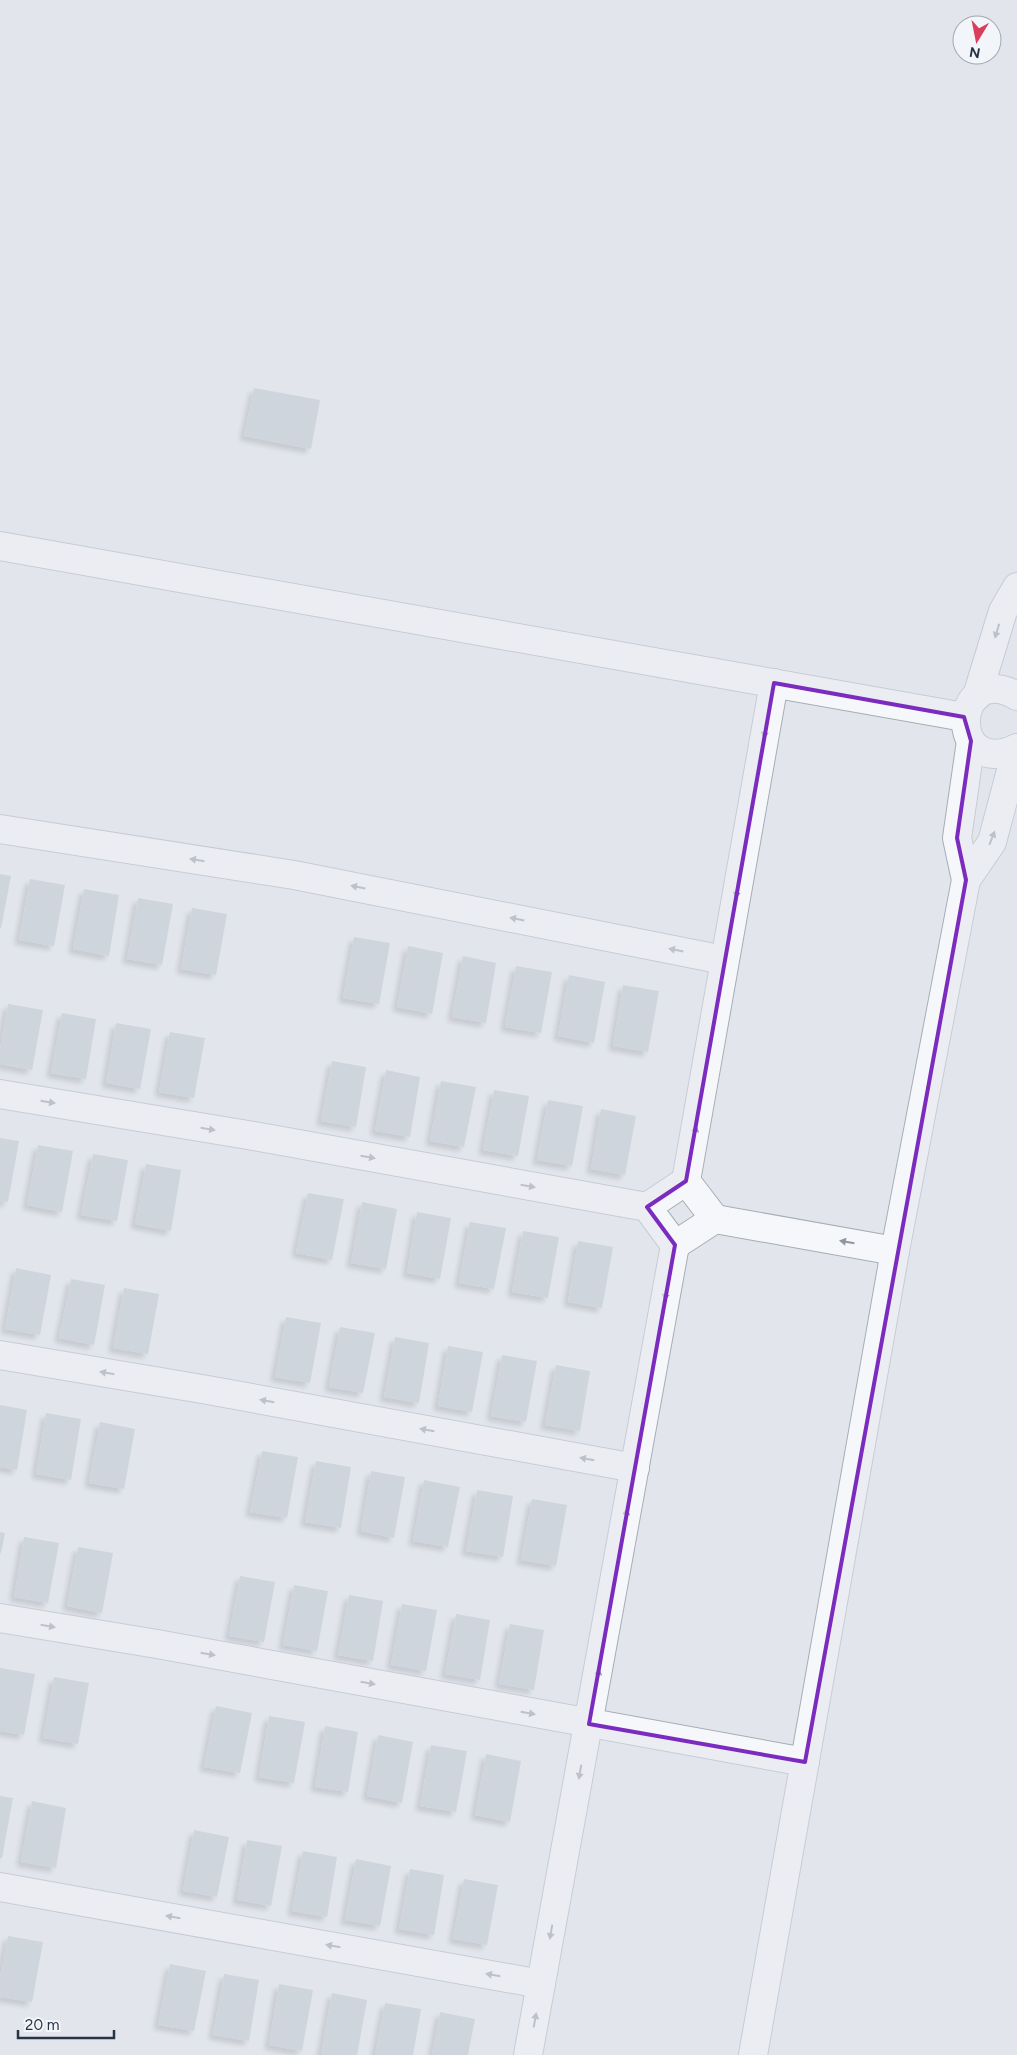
<svg xmlns="http://www.w3.org/2000/svg" width="1017" height="2055" viewBox="0 0 1017 2055" font-family="Figtree,sans-serif">
  <style>
    .building { fill: #b9c0ca; filter: url(#shadow) }
    .lines { fill: none; stroke-linecap: round; stroke-linejoin: round }
    .street-casing { stroke: #a6adb7; stroke-width: 30 }
    .street { stroke: #f6f7fa; stroke-width: 28 }
    .oneway { fill: #8f96a0 }
    .marked { fill: none; stroke: #7b2cbf; stroke-width: 4; stroke-linejoin: round }
  </style>
  <defs>
    <filter id="shadow"><feDropShadow dx="-4.5" dy="4.5" stdDeviation="2.5" flood-color="#0004"/></filter>
  </defs>
  <rect width="100%" height="100%" fill="#e2e6ec"/>
  <g class="building">
    <polygon points="254,388 320,400 311,449 244,436"/>
    <polygon points="0,874 11,876 1,928 0,928"/>
    <polygon points="30,879 65,885 54,946 19,940"/>
    <polygon points="84,889 119,895 109,956 73,949"/>
    <polygon points="138,898 173,904 162,965 127,959"/>
    <polygon points="192,908 227,914 216,975 181,969"/>
    <polygon points="354,937 390,943 379,1004 343,998"/>
    <polygon points="408,946 443,953 432,1014 397,1007"/>
    <polygon points="463,956 496,963 486,1023 452,1017"/>
    <polygon points="516,966 552,972 541,1033 505,1027"/>
    <polygon points="569,975 605,982 594,1043 558,1036"/>
    <polygon points="623,985 659,991 648,1052 613,1046"/>
    <polygon points="8,1004 43,1010 32,1070 0,1064 0,1049"/>
    <polygon points="62,1013 96,1019 86,1079 51,1073"/>
    <polygon points="116,1023 151,1029 140,1089 106,1083"/>
    <polygon points="170,1032 205,1038 194,1098 159,1092"/>
    <polygon points="332,1061 366,1067 356,1127 321,1121"/>
    <polygon points="386,1070 420,1077 410,1137 375,1131"/>
    <polygon points="441,1081 476,1087 464,1147 430,1141"/>
    <polygon points="494,1090 529,1096 518,1156 483,1150"/>
    <polygon points="548,1100 583,1106 572,1166 537,1160"/>
    <polygon points="601,1109 636,1116 625,1175 591,1169"/>
    <polygon points="0,1138 19,1141 8,1202 0,1201"/>
    <polygon points="38,1145 73,1151 62,1212 27,1205"/>
    <polygon points="93,1154 128,1160 117,1221 81,1215"/>
    <polygon points="146,1164 181,1170 171,1231 135,1224"/>
    <polygon points="308,1193 344,1199 332,1260 296,1253"/>
    <polygon points="362,1202 397,1209 386,1269 351,1263"/>
    <polygon points="417,1212 451,1218 440,1279 407,1273"/>
    <polygon points="470,1222 506,1228 494,1289 459,1283"/>
    <polygon points="523,1231 559,1237 548,1298 512,1292"/>
    <polygon points="578,1241 613,1247 602,1308 568,1302"/>
    <polygon points="16,1268 51,1275 40,1335 5,1329"/>
    <polygon points="71,1279 105,1285 94,1345 59,1338"/>
    <polygon points="124,1288 159,1294 148,1354 113,1348"/>
    <polygon points="286,1317 321,1323 310,1383 275,1377"/>
    <polygon points="340,1327 375,1333 363,1393 329,1387"/>
    <polygon points="395,1337 429,1343 419,1403 384,1397"/>
    <polygon points="448,1346 483,1352 472,1412 438,1406"/>
    <polygon points="502,1355 537,1361 526,1422 491,1416"/>
    <polygon points="556,1365 590,1371 580,1431 545,1425"/>
    <polygon points="0,1405 27,1410 17,1470 0,1467"/>
    <polygon points="46,1413 81,1419 71,1480 36,1474"/>
    <polygon points="100,1422 135,1429 124,1489 89,1483"/>
    <polygon points="262,1451 298,1457 287,1518 250,1512"/>
    <polygon points="316,1461 351,1467 341,1528 305,1522"/>
    <polygon points="371,1471 405,1477 394,1538 361,1531"/>
    <polygon points="424,1480 460,1487 448,1547 413,1541"/>
    <polygon points="477,1490 513,1496 503,1557 466,1551"/>
    <polygon points="532,1499 567,1505 556,1566 521,1560"/>
    <polygon points="0,1532 5,1533 1,1553 0,1553"/>
    <polygon points="24,1537 59,1543 48,1603 14,1597"/>
    <polygon points="78,1547 113,1553 102,1613 67,1606"/>
    <polygon points="240,1576 275,1582 264,1642 229,1636"/>
    <polygon points="294,1585 328,1591 317,1651 283,1645"/>
    <polygon points="349,1595 383,1601 373,1661 338,1655"/>
    <polygon points="402,1604 437,1610 426,1671 391,1665"/>
    <polygon points="456,1614 490,1620 480,1680 445,1674"/>
    <polygon points="510,1624 544,1630 534,1690 499,1684"/>
    <polygon points="0,1668 35,1674 24,1735 0,1731"/>
    <polygon points="54,1677 89,1683 78,1744 43,1738"/>
    <polygon points="216,1706 252,1713 240,1773 204,1767"/>
    <polygon points="269,1716 305,1722 294,1783 259,1777"/>
    <polygon points="325,1726 358,1732 348,1792 315,1787"/>
    <polygon points="378,1735 413,1742 402,1803 367,1796"/>
    <polygon points="431,1745 467,1751 456,1812 420,1806"/>
    <polygon points="486,1754 521,1761 510,1822 475,1815"/>
    <polygon points="0,1796 13,1798 2,1858 0,1858"/>
    <polygon points="32,1801 66,1808 56,1868 21,1862"/>
    <polygon points="194,1830 229,1837 217,1897 183,1891"/>
    <polygon points="247,1840 282,1846 271,1906 237,1900"/>
    <polygon points="303,1851 337,1857 327,1917 292,1911"/>
    <polygon points="356,1859 391,1866 380,1926 345,1920"/>
    <polygon points="410,1869 444,1875 434,1935 399,1929"/>
    <polygon points="464,1879 498,1885 487,1945 453,1939"/>
    <polygon points="8,1936 43,1942 32,2002 0,1997 0,1978"/>
    <polygon points="170,1964 206,1971 194,2031 158,2025"/>
    <polygon points="224,1974 259,1980 249,2041 213,2035"/>
    <polygon points="279,1984 313,1990 302,2051 269,2045"/>
    <polygon points="332,1993 367,2000 357,2055 321,2054"/>
    <polygon points="385,2003 421,2009 413,2055 375,2055"/>
    <polygon points="440,2012 475,2019 468,2055 432,2055"/>
  </g>
  <g class="lines">
    <g class="street-casing">
      <g id="street">
        <polyline points="0,546 964,717"/>
        <polyline points="977,696 1003,611 1017,587"/>
        <path d="M 1017,696 C 952,659 946,781 1017,748"/>
        <polyline points="0,829 294,875 724,960"/>
        <polyline points="966,880 992,842 1017,748"/>
        <polyline points="0,1094 248,1135 647,1207 675,1245 528,2055"/>
        <polyline points="647,1207 686,1181"/>
        <polyline points="715,1219 686,1181 774,683"/>
        <polyline points="675,1245 715,1219 895,1251"/>
        <polyline points="0,1355 202,1389 635,1468"/>
        <polyline points="0,1618 157,1644 805,1762"/>
        <polyline points="0,1887 541,1984"/>
        <polyline points="753,2055 895,1251 966,880 957,838 971,741"/>
      </g>
    </g>
    <use href="#street" class="street"/>
  </g>
  <defs><path id="oneway-solid" d="M-6-.8H1V-3.2L6.5 0L1 3.2V.8H-6Z" transform="scale(1.25)"/></defs>
  <g class="oneway">
    <use href="#oneway-solid" transform="translate(997 631) rotate(107)"/>
    <use href="#oneway-solid" transform="translate(765 731) rotate(100)"/>
    <use href="#oneway-solid" transform="translate(992 838) rotate(-69)"/>
    <use href="#oneway-solid" transform="translate(197 860) rotate(-171)"/>
    <use href="#oneway-solid" transform="translate(358 887) rotate(-169)"/>
    <use href="#oneway-solid" transform="translate(737 891) rotate(100)"/>
    <use href="#oneway-solid" transform="translate(517 919) rotate(-169)"/>
    <use href="#oneway-solid" transform="translate(676 950) rotate(-169)"/>
    <use href="#oneway-solid" transform="translate(48 1102) rotate(9)"/>
    <use href="#oneway-solid" transform="translate(208 1129) rotate(9)"/>
    <use href="#oneway-solid" transform="translate(695 1133) rotate(-80)"/>
    <use href="#oneway-solid" transform="translate(368 1157) rotate(10)"/>
    <use href="#oneway-solid" transform="translate(528 1186) rotate(10)"/>
    <use href="#oneway-solid" transform="translate(847 1242) rotate(-170)"/>
    <use href="#oneway-solid" transform="translate(666 1293) rotate(100)"/>
    <use href="#oneway-solid" transform="translate(107 1373) rotate(-170)"/>
    <use href="#oneway-solid" transform="translate(267 1401) rotate(-170)"/>
    <use href="#oneway-solid" transform="translate(427 1430) rotate(-170)"/>
    <use href="#oneway-solid" transform="translate(587 1459) rotate(-170)"/>
    <use href="#oneway-solid" transform="translate(626 1516) rotate(-80)"/>
    <use href="#oneway-solid" transform="translate(48 1626) rotate(10)"/>
    <use href="#oneway-solid" transform="translate(208 1654) rotate(10)"/>
    <use href="#oneway-solid" transform="translate(598 1676) rotate(-80)"/>
    <use href="#oneway-solid" transform="translate(368 1683) rotate(10)"/>
    <use href="#oneway-solid" transform="translate(528 1713) rotate(10)"/>
    <use href="#oneway-solid" transform="translate(580 1772) rotate(100)"/>
    <use href="#oneway-solid" transform="translate(173 1917) rotate(-170)"/>
    <use href="#oneway-solid" transform="translate(551 1932) rotate(100)"/>
    <use href="#oneway-solid" transform="translate(333 1946) rotate(-170)"/>
    <use href="#oneway-solid" transform="translate(493 1975) rotate(-170)"/>
    <use href="#oneway-solid" transform="translate(535 2020) rotate(-80)"/>
  </g>
  <path d="M0 0H1017V2055H0ZM 774,683 L 964,717 L 971,741 L 957,838 L 966,880 L 805,1762 L 589,1724 L 675,1245 L 647,1207 L 686,1181 Z" fill="#e2e6ec" fill-opacity=".55" fill-rule="evenodd"/>
  <path class="marked" d="M 774,683 L 964,717 L 971,741 L 957,838 L 966,880 L 805,1762 L 589,1724 L 675,1245 L 647,1207 L 686,1181 Z"/>
  <g transform="translate(977 40) rotate(190)"><circle r="24" fill="#f2f5f9" stroke="#a1a8b1"/>
  <path d="M0-4L9 19L0 12L-9 19Z" fill="#db3d5c"/>
  <text y="-8" font-size="14" font-weight="bold" text-anchor="middle" fill="#283446">N</text>
  </g>
  <path d="M18 2030v8h96v-8" fill="none" stroke="#283446" stroke-width="2.5"/>
  <text x="25" y="2030" font-size="15" fill="#283446" stroke="#f2f5f9" stroke-width="4" paint-order="stroke">20 m</text>
</svg>
